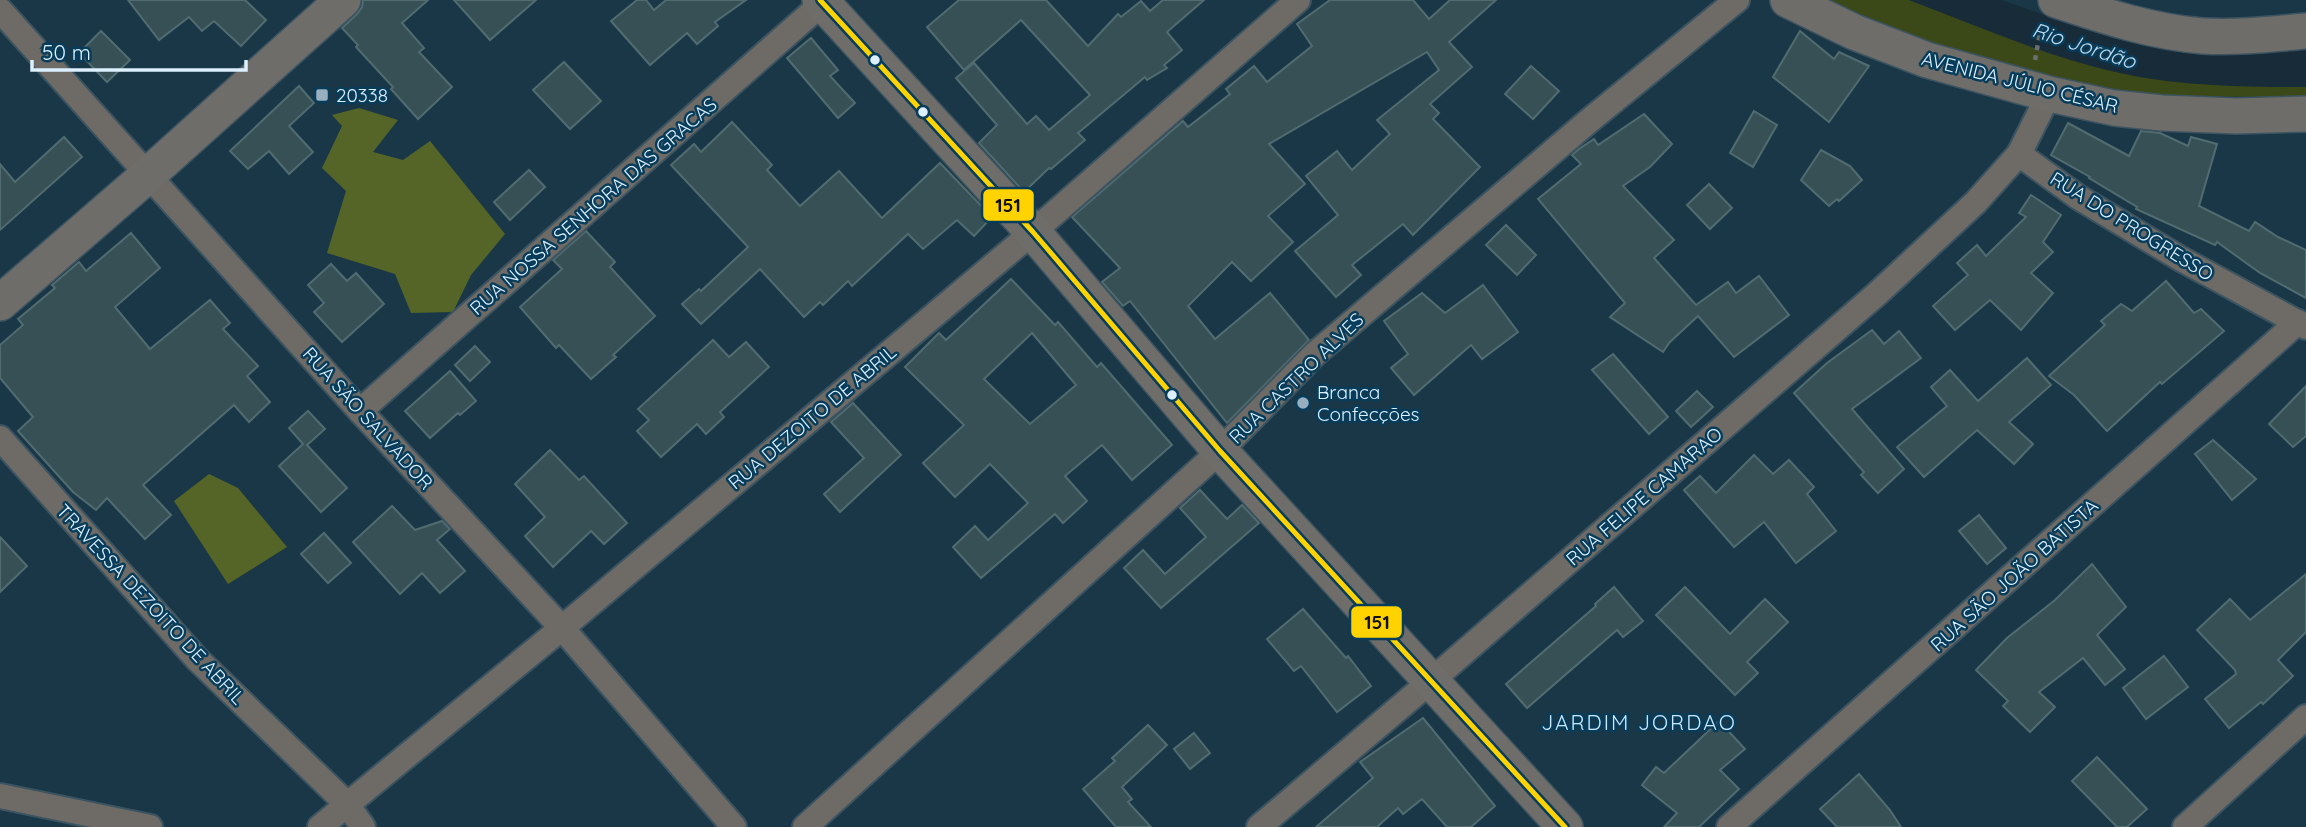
<svg xmlns="http://www.w3.org/2000/svg" width="2306" height="827" viewBox="0 0 2306 827" font-family="Quicksand,sans-serif">
  <style>
    .green { fill: #3b4918 }
    .forest { fill: #546527 }
    .water { fill: #182b38 }
    .building { fill: #375055; stroke: #516c70; stroke-width: 2; fill-rule: evenodd }
    .lines { fill: none; stroke-linecap: round; stroke-linejoin: round }
    .street-casing { stroke: #3c5461; stroke-width: 28 }
    .secondary-casing { stroke: #3c5461; stroke-width: 38 }
    .path { stroke: #696e70; stroke-width: 4.5; stroke-dasharray: 5 5; stroke-linecap: butt }
    .street { stroke: #6e6b66; stroke-width: 24 }
    .secondary { stroke: #6e6d6a; stroke-width: 35 }
    .bus-1-casing { stroke: #073c5a; stroke-width: 10 }
    .bus-1 { stroke: #ffd300; stroke-width: 5 }
    .bus-dot { fill: #dcf0ff; stroke: #073c5a; stroke-width: 2.5 }
    .poi-dot { fill: #98afbf; stroke: #073c5a; stroke-width: 2.5 }
    .labels { text-anchor: middle; stroke-width: 5; stroke-linejoin: round; paint-order: stroke }
    .street-label { font-size: 19px; fill: #dcf0ff; stroke: #073c5a }
    .poi-label { font-size: 19px; fill: #dcf0ff; stroke: #073c5a; text-anchor: start }
    .water-label { font-size: 21px; font-style: italic; fill: #bdd8eb; stroke: #073c5a }
    .neighbourhood-label { font-size: 21px; letter-spacing: 2px; fill: #c9e7fd; stroke: #073c5a }
    .line-badge { stroke: #073c5a; stroke-width: 2.5 }
    .pale-badge-label { font-size: 19px; text-anchor: middle; font-weight: bold; fill: #111 }
  </style>
  <rect width="100%" height="100%" fill="#1a3747"/>
  <polygon class="green" points="1822,0 1909,0 2032,46 2306,86 2306,97 2158,96 2068,82 1922,42"/>
  <g class="forest">
    <polygon points="359,108 398,120 373,152 403,160 430,141 505,234 471,275 453,312 411,313 395,274 327,253 346,191 322,168 342,126 332,115"/>
    <polygon points="209,474 238,488 287,547 228,584 174,501"/>
  </g>
  <path class="water" d="M 1909,0 L 2001,0 L 2093,32 L 2155,46 L 2202,54 L 2306,48 L 2306,87 C 2235,87 2163,86 2095,67 C 2031,50 1970,23 1909,0 Z"/>
  <g class="building">
    <polygon points="128,0 245,0 266,20 241,46 214,21 202,31 189,17 159,40"/>
    <polygon points="363,0 428,0 402,23 424,48 419,52 452,87 418,119 391,89 393,87 356,47 358,45 342,28 357,14 362,7"/>
    <polygon points="454,0 536,0 490,40"/>
    <polygon points="637,0 646,0 654,10 666,0 746,0 715,22 718,26 697,44 687,33 650,65 611,21"/>
    <polygon points="959,0 1046,0 1088,46 1118,14 1121,17 1141,1 1150,11 1163,0 1204,0 1167,32 1182,50 1164,65 1167,68 1147,80 1145,77 1078,133 1085,140 1051,169 1049,168 1024,192 979,143 997,125 956,78 974,63 1027,124 1036,116 1049,130 1090,95 1021,20 964,70 927,27"/>
    <polygon points="1330,0 1413,0 1429,19 1450,0 1496,0 1449,42 1472,67 1430,104 1439,113 1433,119 1480,167 1413,235 1403,224 1352,265 1361,275 1336,297 1295,251 1338,215 1306,176 1337,151 1352,170 1390,134 1377,120 1439,70 1427,52 1269,144 1305,184 1268,216 1293,242 1251,281 1232,262 1188,306 1215,339 1270,293 1309,340 1227,423 1130,301 1123,306 1102,282 1120,268 1072,217 1183,121 1188,127 1230,94 1226,89 1254,66 1267,82 1312,46 1297,24"/>
    <polygon points="101,31 130,60 107,82 79,53"/>
    <polygon points="1800,31 1834,59 1839,52 1869,66 1829,122 1773,77"/>
    <polygon points="811,38 838,70 830,76 855,103 838,118 787,58"/>
    <polygon points="564,62 601,101 570,129 533,90"/>
    <polygon points="1531,66 1559,91 1533,119 1505,94"/>
    <polygon points="299,86 314,103 289,126 313,152 289,174 269,151 248,169 230,151"/>
    <polygon points="1754,111 1777,125 1753,167 1730,153"/>
    <polygon points="1644,114 1672,144 1650,167 1623,186 1674,240 1654,258 1696,305 1728,282 1736,293 1759,276 1789,315 1734,357 1698,316 1670,342 1663,352 1610,317 1625,303 1538,199 1581,164 1572,155 1579,149 1594,139 1598,145"/>
    <polygon points="732,122 772,165 767,170 800,206 839,171 882,218 940,163 992,217 974,236 957,220 923,249 908,234 852,286 848,281 823,305 820,302 804,317 760,269 701,324 682,304 699,289 701,291 748,247 671,165 694,144 701,152"/>
    <polygon points="2068,123 2129,156 2141,131 2160,133 2188,146 2191,137 2217,144 2199,206 2249,231 2255,222 2278,237 2306,250 2306,298 2260,273 2217,242 2215,245 2136,209 2137,207 2089,178 2090,177 2051,155"/>
    <polygon points="64,137 82,157 0,230 0,164 15,182"/>
    <polygon points="1821,150 1850,166 1862,180 1839,201 1837,199 1829,206 1801,180"/>
    <polygon points="529,170 545,187 510,220 494,202"/>
    <polygon points="1709,184 1732,208 1710,229 1687,205"/>
    <polygon points="2031,195 2061,215 2043,242 2053,252 2031,273 2053,293 2021,330 1990,300 1955,330 1933,306 1968,275 1957,263 1977,245 1986,256 2026,217 2019,213"/>
    <polygon points="1506,225 1536,255 1517,275 1486,245"/>
    <polygon points="586,231 615,262 610,267 655,316 613,355 616,357 591,379 559,345 556,348 520,307 562,269 553,260"/>
    <polygon points="131,233 160,268 115,307 150,349 210,300 230,323 223,329 258,366 247,376 270,402 249,422 234,405 143,485 171,515 145,539 107,498 96,510 73,492 18,431 33,417 0,378 0,345 23,325 18,319 55,288 52,285 79,262 86,271"/>
    <polygon points="331,264 347,281 356,273 384,304 342,342 314,312 324,303 308,285"/>
    <path d="M 1011,279 L 1055,325 L 1058,322 L 1097,367 L 1101,363 L 1172,445 L 1132,480 L 1102,445 L 1065,476 L 1087,501 L 1063,523 L 1055,514 L 981,578 L 953,547 L 975,526 L 988,540 L 1028,503 L 990,464 L 955,497 L 923,463 L 964,425 L 905,367 L 939,333 L 946,340 ZM 1032,333 L 1076,385 L 1030,424 L 984,379 Z"/>
    <polygon points="2166,281 2194,313 2201,309 2224,331 2162,384 2160,382 2107,431 2074,395 2049,376 2105,325 2101,321 2121,304 2132,311"/>
    <polygon points="1483,285 1518,332 1482,359 1471,345 1414,395 1391,368 1408,354 1384,321 1422,293 1445,313"/>
    <polygon points="1872,330 1884,344 1899,331 1921,358 1852,409 1904,469 1878,493 1861,475 1864,472 1794,393 1827,363"/>
    <polygon points="713,340 729,357 746,342 769,367 720,412 724,417 706,434 697,424 661,457 637,431 649,420 638,409"/>
    <polygon points="475,346 490,362 470,381 455,365"/>
    <polygon points="1613,354 1668,417 1649,434 1592,370"/>
    <polygon points="2027,358 2051,385 2009,422 2033,444 2014,464 1977,430 1924,477 1897,447 1947,406 1931,387 1950,370 1978,401"/>
    <polygon points="450,371 476,401 460,415 458,413 430,438 405,411"/>
    <polygon points="2306,386 2306,436 2293,447 2269,424"/>
    <polygon points="1697,391 1713,407 1691,427 1676,411"/>
    <polygon points="853,403 901,455 840,512 824,494 864,458 831,422"/>
    <polygon points="308,411 325,429 307,445 347,488 321,512 279,466 303,444 289,428"/>
    <polygon points="2213,440 2256,479 2232,500 2195,454"/>
    <polygon points="550,450 579,480 584,476 627,523 604,544 591,531 553,567 525,536 545,517 515,484"/>
    <polygon points="1754,455 1773,474 1789,460 1814,487 1807,494 1836,531 1796,563 1764,522 1734,547 1684,490 1700,476 1716,493"/>
    <polygon points="1200,490 1227,519 1242,505 1259,523 1161,608 1124,568 1143,550 1165,574 1206,537 1180,508"/>
    <polygon points="392,506 415,530 442,521 450,529 437,540 465,571 440,593 422,573 400,594 353,542"/>
    <polygon points="1979,515 2006,548 1987,564 1959,531"/>
    <polygon points="324,533 351,563 328,583 301,554"/>
    <polygon points="0,537 27,566 0,592"/>
    <polygon points="2092,564 2126,607 2097,635 2125,669 2105,685 2083,658 2039,692 2055,707 2030,732 2003,706 2008,701 1976,670 2007,638 2055,600"/>
    <polygon points="2306,574 2306,632 2278,660 2293,676 2263,704 2261,702 2229,728 2205,699 2236,674 2235,670 2197,630 2230,599 2250,620"/>
    <polygon points="1614,587 1643,621 1623,637 1617,630 1527,708 1506,684 1596,606 1595,604"/>
    <polygon points="1685,587 1730,634 1765,599 1788,622 1747,662 1758,673 1735,695 1656,615"/>
    <polygon points="1303,609 1346,658 1348,656 1371,686 1337,712 1301,666 1294,671 1267,639"/>
    <polygon points="2164,656 2188,687 2146,719 2123,688"/>
    <polygon points="1423,718 1495,806 1471,827 1447,827 1422,799 1403,814 1398,808 1377,827 1316,827 1373,778 1360,762"/>
    <polygon points="1719,721 1745,749 1720,770 1739,789 1699,827 1664,827 1677,813 1642,785 1656,767 1664,773"/>
    <polygon points="1148,725 1167,745 1122,787 1132,799 1128,802 1151,827 1116,827 1083,789 1115,761 1112,758"/>
    <polygon points="1194,733 1210,753 1190,769 1174,749"/>
    <polygon points="2097,757 2147,809 2127,827 2117,827 2072,781"/>
    <polygon points="1859,774 1890,810 1901,827 1837,827 1820,809"/>
  </g>
  <g class="lines">
    <g class="street-casing">
      <g id="street">
        <polyline points="0,10 360,411 562,628 734,827"/>
        <polyline points="2019,154 2078,197 2181,259 2306,327"/>
        <polyline points="360,411 826,0"/>
        <polyline points="0,438 197,659 347,804 363,827"/>
        <polyline points="0,796 150,827"/>
        <polyline points="320,827 562,628 1033,232 1298,0"/>
        <polyline points="805,827 1220,451 1315,354 1590,120 1737,0"/>
        <polyline points="1259,827 1432,680 1878,293 1976,202 2019,154 2049,94"/>
        <polyline points="1729,827 2298,322"/>
        <polyline points="2185,827 2306,717"/>
      </g>
    </g>
    <g class="secondary-casing">
      <g id="secondary">
        <polyline points="820,0 1033,232 1220,451 1565,827"/>
        <polyline points="1788,0 1854,32 1927,60 2049,94 2114,108 2162,113 2236,116 2306,114"/>
        <path d="M 2056,0 C 2104,16 2152,32 2203,36 C 2237,38 2272,34 2306,31"/>
        <polyline points="0,303 149,174 343,0"/>
      </g>
    </g>
    <polyline class="path" points="2035,60 2041,27"/>
    <use href="#street" class="street"/>
    <use href="#secondary" class="secondary"/>
    <g class="bus-1-casing">
      <polyline id="bus-1" points="820,0 1033,232 1220,451 1565,827"/>
    </g>
    <use href="#bus-1" class="bus-1"/>
  </g>
  <g class="bus-dot">
    <circle cx="875" cy="60" r="6"/>
    <circle cx="923" cy="112" r="6"/>
    <circle cx="1172" cy="395" r="6"/>
  </g>
  <g class="poi-dot">
    <rect x="315" y="88" width="14" height="14" rx="3.5"/>
    <circle cx="1303" cy="403" r="7"/>
  </g>
  <g class="labels">
    <g class="street-label">
      <text transform="translate(2020 82) rotate(14)" y="7">AVENIDA JÚLIO CÉSAR</text>
      <text transform="translate(593 206) rotate(-41)" y="7">RUA NOSSA SENHORA DAS GRACAS</text>
      <text transform="translate(2132 226) rotate(32)" y="7">RUA DO PROGRESSO</text>
      <text transform="translate(1296 378) rotate(-44)" y="7">RUA CASTRO ALVES</text>
      <text transform="translate(812 417) rotate(-40)" y="7">RUA DEZOITO DE ABRIL</text>
      <text transform="translate(368 418) rotate(48)" y="7">RUA SÃO SALVADOR</text>
      <text transform="translate(1644 496) rotate(-41)" y="7">RUA FELIPE CAMARAO</text>
      <text transform="translate(2014 575) rotate(-42)" y="7">RUA SÃO JOÃO BATISTA</text>
      <text transform="translate(151 604) rotate(47)" y="7">TRAVESSA DEZOITO DE ABRIL</text>
    </g>
    <g class="poi-label">
      <text x="336" y="102">20338</text>
      <text x="1317" y="399">Branca<tspan x="1317" dy="22">Confecções</tspan></text>
    </g>
    <g class="water-label">
      <text transform="translate(2084 46) rotate(18)" y="7">Rio Jordão</text>
    </g>
    <g class="neighbourhood-label">
      <text x="1639" y="730">JARDIM JORDAO</text>
    </g>
  </g>
  <g class="line-badge">
    <rect x="982" y="188" width="53" height="34" rx="7" fill="#ffd300"/>
    <rect x="1350" y="605" width="53" height="34" rx="7" fill="#ffd300"/>
  </g>
  <g class="pale-badge-label">
    <text x="1008" y="212">151</text>
    <text x="1377" y="629">151</text>
  </g>
  <path d="M32 60v10h214v-10" fill="none" stroke="#dcf0ff" stroke-width="3.5"/>
  <text x="42" y="60" font-size="21" fill="#dcf0ff" stroke="#073c5a" stroke-width="5" paint-order="stroke">50 m</text>
</svg>
